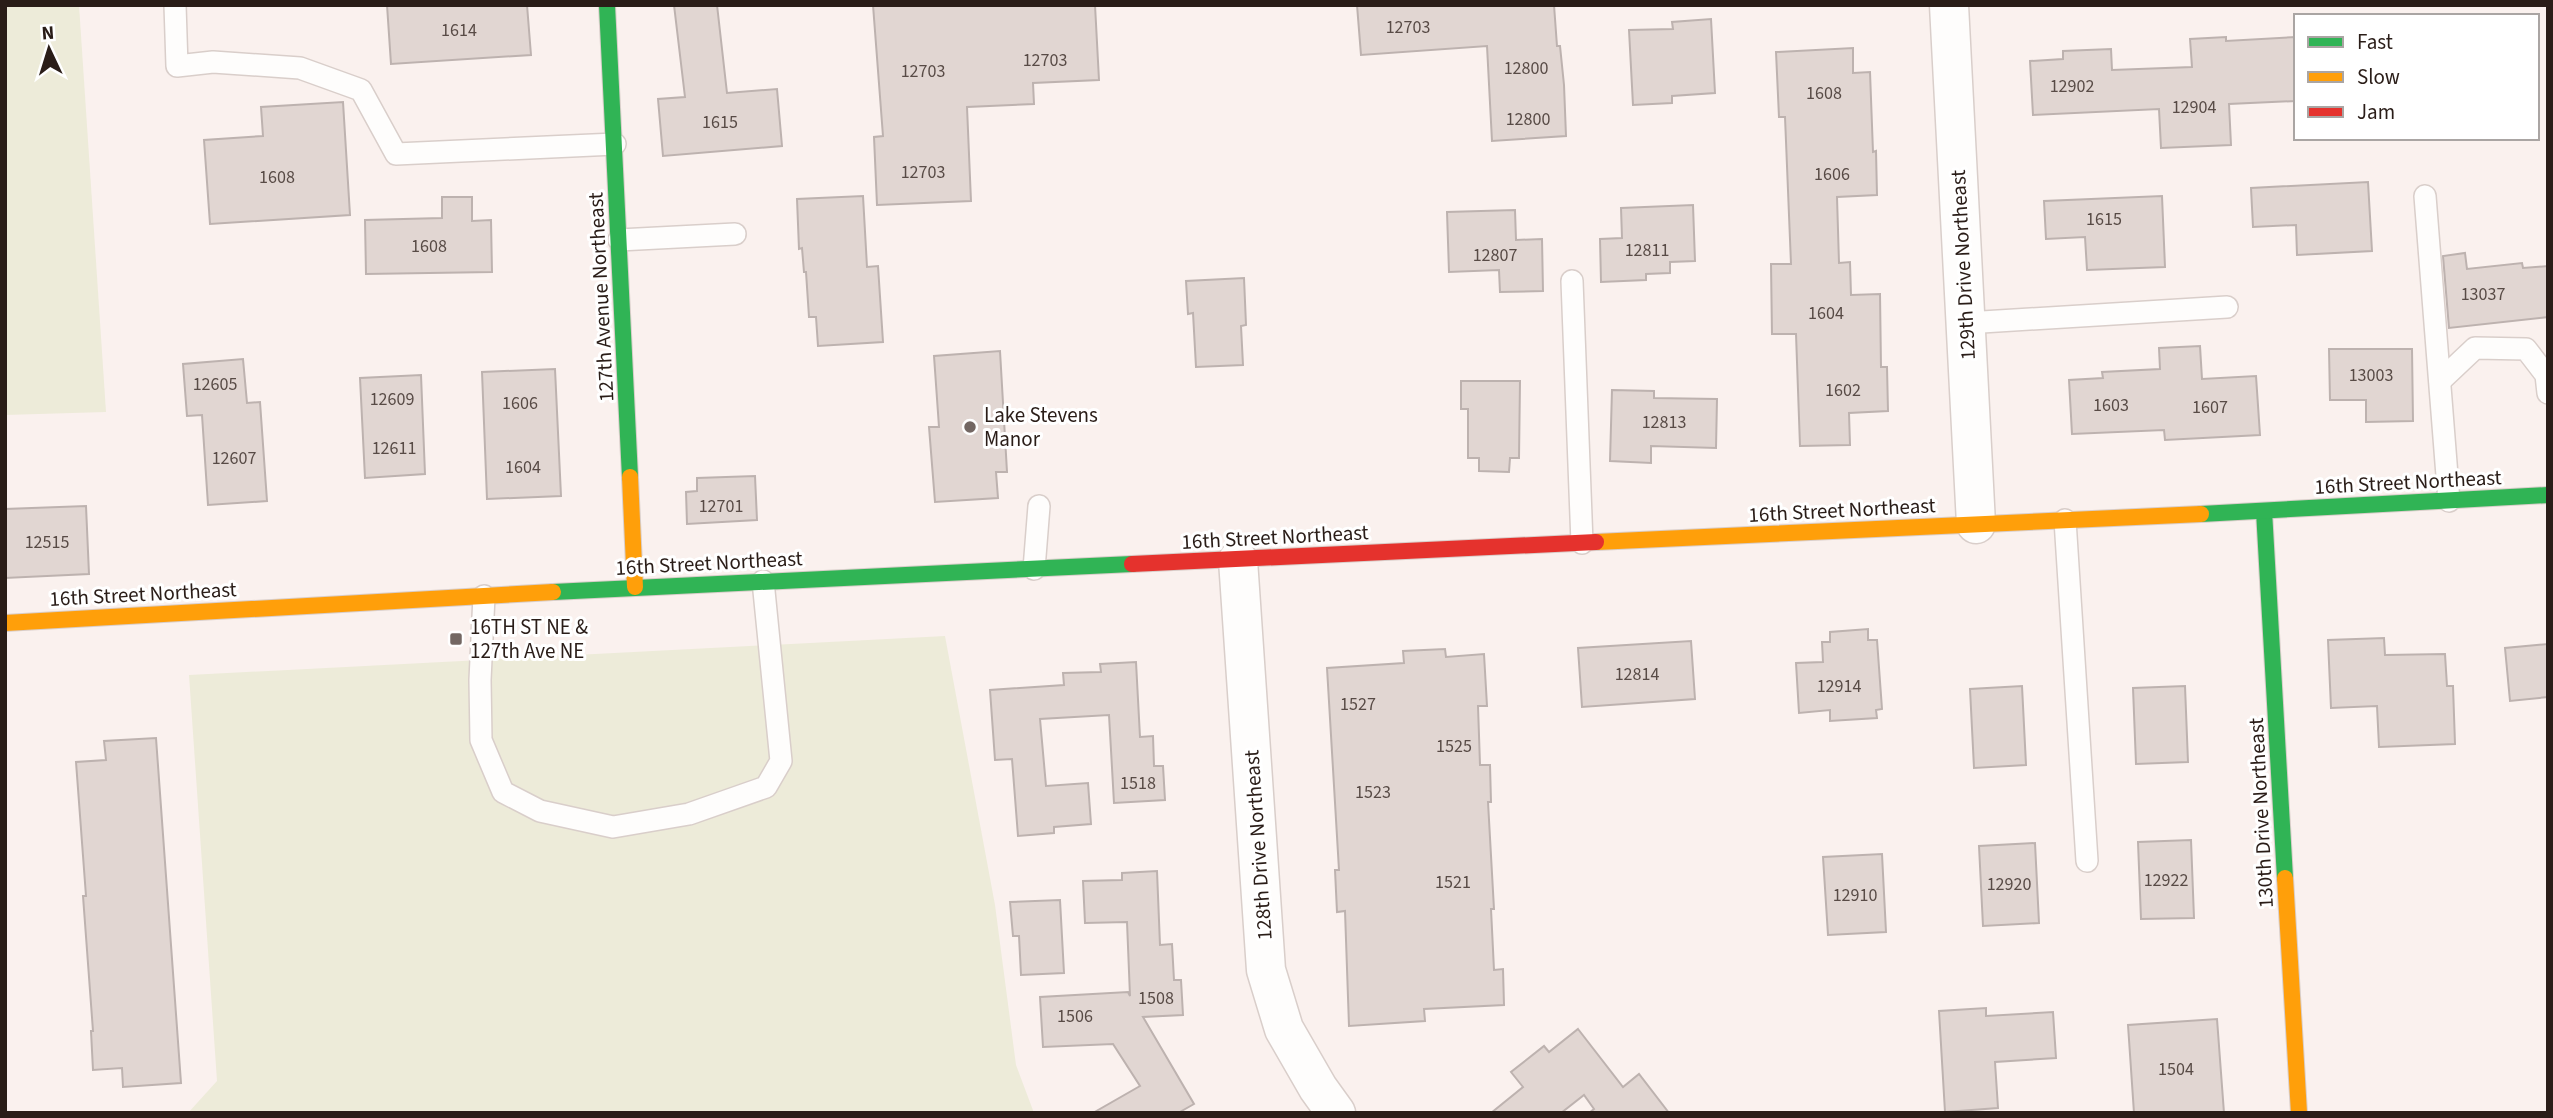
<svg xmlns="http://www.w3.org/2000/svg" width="2553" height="1118" viewBox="0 0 2553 1118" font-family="'Source Sans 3',sans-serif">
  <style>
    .green { fill: #edebd9 }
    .building { fill: #e1d6d2; stroke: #bdb2af; stroke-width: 2 }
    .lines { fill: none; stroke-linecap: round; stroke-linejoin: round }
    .lane-casing { stroke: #d9ceca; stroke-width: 24 }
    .street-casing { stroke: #d9ceca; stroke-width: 41 }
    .fast-casing { stroke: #d9ceca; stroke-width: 18 }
    .slow-casing { stroke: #d9ceca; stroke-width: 18 }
    .jam-casing { stroke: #d9ceca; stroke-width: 18 }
    .lane { stroke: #fefdfc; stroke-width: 21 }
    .street { stroke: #fefdfc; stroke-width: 38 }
    .fast { stroke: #30b455; stroke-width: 16 }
    .slow { stroke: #ff9f0a; stroke-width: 16 }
    .jam { stroke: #e5322d; stroke-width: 16 }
    .poi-dot { fill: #736763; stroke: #fff; stroke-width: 2.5 }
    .labels { text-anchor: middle; stroke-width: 6; stroke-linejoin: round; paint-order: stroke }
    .number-label { font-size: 18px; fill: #584b46 }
    .street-label { font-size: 21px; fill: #2a1d18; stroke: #fff }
    .poi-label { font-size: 21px; fill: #2a1d18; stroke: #fff; text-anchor: start }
  </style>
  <rect width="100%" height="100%" fill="#faf1ee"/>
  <g class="green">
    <polygon points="5,5 79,5 106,412 5,415"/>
    <polygon points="945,636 995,905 1016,1065 1034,1113 188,1113 217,1081 189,675"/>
  </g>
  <g class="building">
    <polygon points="387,5 527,5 531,55 391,64"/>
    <polygon points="674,5 717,5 727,93 777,89 782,146 663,156 658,99 685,97"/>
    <polygon points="873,5 1095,5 1099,80 1033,83 1034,104 967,107 971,201 877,205 874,137 883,136"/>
    <polygon points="1357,5 1554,5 1557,46 1560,46 1564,85 1566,136 1492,141 1487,46 1361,55"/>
    <polygon points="1711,19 1715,93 1672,96 1672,103 1633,105 1629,30 1673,29 1672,22"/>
    <polygon points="2226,37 2226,41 2295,37 2296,54 2296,101 2229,104 2231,145 2161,148 2159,109 2033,115 2030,61 2063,59 2063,51 2111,49 2112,70 2192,67 2190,39"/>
    <polygon points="1853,48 1853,73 1870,72 1873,152 1876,151 1877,195 1837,197 1839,263 1850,262 1851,295 1880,294 1881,367 1887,367 1888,411 1849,413 1850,445 1800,446 1796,334 1772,334 1771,264 1791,264 1785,117 1779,117 1776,52"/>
    <polygon points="343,102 350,215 210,224 204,140 263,136 261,107"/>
    <polygon points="2368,182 2372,251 2297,255 2296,225 2253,227 2251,188"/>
    <polygon points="863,196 867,267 878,266 883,342 818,346 816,317 809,317 806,272 804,272 802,248 799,249 797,199"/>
    <polygon points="2162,196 2165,267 2087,270 2085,237 2046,239 2044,201"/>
    <polygon points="442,197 472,197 472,221 491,220 492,272 366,274 365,220 442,218"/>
    <polygon points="1693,205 1695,261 1670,262 1670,273 1646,274 1646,280 1601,282 1600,239 1622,238 1621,208"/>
    <polygon points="1515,210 1516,240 1542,239 1543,291 1500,292 1499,270 1449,272 1447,212"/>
    <polygon points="2465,253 2467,269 2522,263 2523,268 2548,266 2548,317 2449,328 2443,256"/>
    <polygon points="1244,278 1246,325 1241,326 1243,365 1196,367 1193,313 1188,314 1186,281"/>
    <polygon points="2200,346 2202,379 2256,376 2260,435 2165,440 2164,430 2072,434 2069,380 2103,378 2102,372 2160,369 2159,348"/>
    <polygon points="2329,349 2412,349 2413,421 2366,422 2366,400 2330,400"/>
    <polygon points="1000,351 1007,472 996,472 998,498 935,502 929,427 939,427 934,356"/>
    <polygon points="243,359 247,403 260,402 267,501 208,505 202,415 187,416 183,364"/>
    <polygon points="555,369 561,496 487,499 482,372"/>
    <polygon points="421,375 425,474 365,478 360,378"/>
    <polygon points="1461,381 1520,381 1519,458 1510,458 1509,472 1479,471 1479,458 1468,458 1468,409 1461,409"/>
    <polygon points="1612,390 1654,391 1654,398 1717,399 1716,448 1651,446 1651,463 1610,461"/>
    <polygon points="755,476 757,520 687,524 686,492 697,491 697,478"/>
    <polygon points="86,506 89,574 5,578 5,509"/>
    <polygon points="1868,629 1868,640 1877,640 1882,709 1876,710 1877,718 1830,721 1830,710 1799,713 1796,663 1823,662 1822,642 1830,642 1830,632"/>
    <polygon points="2384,638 2385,655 2445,654 2447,686 2453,686 2455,744 2379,747 2377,706 2331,708 2328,640"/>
    <polygon points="1691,641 1695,699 1582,707 1578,648"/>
    <polygon points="2548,644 2548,697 2510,701 2505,648"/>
    <polygon points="1445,649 1446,657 1484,654 1487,706 1478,706 1480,765 1490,765 1491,802 1488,802 1494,909 1491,909 1494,970 1503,969 1504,1005 1424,1009 1425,1021 1349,1026 1345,911 1337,912 1335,870 1339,870 1327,668 1404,663 1403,651"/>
    <polygon points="1136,662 1140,737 1153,736 1154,766 1163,766 1165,800 1114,803 1109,715 1040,719 1046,786 1088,783 1091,824 1054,827 1054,833 1018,836 1012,759 995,760 990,690 1064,685 1063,673 1101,672 1100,664"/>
    <polygon points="2022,686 2026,765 1974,768 1970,689"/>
    <polygon points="2185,686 2188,762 2136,764 2133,688"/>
    <polygon points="156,738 181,1083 123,1087 122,1068 93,1070 91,1031 93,1031 83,896 86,896 76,762 106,760 104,741"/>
    <polygon points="2191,840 2194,918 2141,919 2138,842"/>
    <polygon points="2035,843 2039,923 1983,926 1979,846"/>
    <polygon points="1882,854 1886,932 1828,935 1823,857"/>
    <polygon points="1157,871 1160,945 1172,944 1174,980 1181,980 1183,1015 1143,1017 1194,1104 1178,1113 1093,1113 1140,1086 1113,1044 1043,1047 1040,997 1128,992 1130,996 1127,922 1085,923 1083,881 1122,880 1122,873"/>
    <polygon points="1060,900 1064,973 1021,975 1019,936 1013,936 1010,902"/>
    <polygon points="1986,1008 1986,1016 2053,1012 2056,1058 1995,1062 1998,1108 1945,1112 1939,1011"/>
    <polygon points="2217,1019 2224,1113 2134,1113 2128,1025"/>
    <polygon points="1578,1029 1623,1087 1639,1074 1669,1113 1589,1113 1594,1109 1584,1095 1561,1113 1491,1113 1523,1087 1511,1072 1544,1046 1549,1052"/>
  </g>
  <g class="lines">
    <g class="lane-casing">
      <g id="lane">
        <polyline points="175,5 177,66 213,62 300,68 361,90 396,154 615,144"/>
        <polyline points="2425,196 2449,501"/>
        <polyline points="619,240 735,234"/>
        <polyline points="1572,281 1582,543"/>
        <polyline points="1966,323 2227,307"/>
        <polyline points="2440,381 2475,348 2526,349 2546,375 2548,393"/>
        <polyline points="2065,520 2087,861"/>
        <polyline points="1034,569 1039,506"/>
        <polyline points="484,596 480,680 481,740 503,792 540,811 613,827 689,814 766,787 781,761 763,581"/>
      </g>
    </g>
    <g class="street-casing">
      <g id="street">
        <polyline points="1949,5 1976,524"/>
        <polyline points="1238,560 1266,970 1284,1029 1318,1088 1336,1113"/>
      </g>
    </g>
    <g class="fast-casing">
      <g id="fast">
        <polyline points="607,5 630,477"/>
        <polyline points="2264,511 2285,878"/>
        <polyline points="2201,514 2548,495"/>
        <polyline points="553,592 1132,564"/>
      </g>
    </g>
    <g class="slow-casing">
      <g id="slow">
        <polyline points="630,477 635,587"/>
        <polyline points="1596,542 2201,514"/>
        <polyline points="5,623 553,592"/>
        <polyline points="2285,878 2299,1113"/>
      </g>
    </g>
    <g class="jam-casing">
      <polyline id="jam" points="1132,564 1596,542"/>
    </g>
    <use href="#lane" class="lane"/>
    <use href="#street" class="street"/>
    <use href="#fast" class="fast"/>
    <use href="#slow" class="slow"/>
    <use href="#jam" class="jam"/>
  </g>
  <g class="poi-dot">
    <circle cx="970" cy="427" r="7"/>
    <rect x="449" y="632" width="14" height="14" rx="3.5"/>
  </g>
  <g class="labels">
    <g class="number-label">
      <text x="1408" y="33">12703</text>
      <text x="459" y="36">1614</text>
      <text x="1045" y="66">12703</text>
      <text x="1526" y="74">12800</text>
      <text x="923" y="77">12703</text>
      <text x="2072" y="92">12902</text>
      <text x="1824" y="99">1608</text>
      <text x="2194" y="113">12904</text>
      <text x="1528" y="125">12800</text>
      <text x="720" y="128">1615</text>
      <text x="923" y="178">12703</text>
      <text x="1832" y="180">1606</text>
      <text x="277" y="183">1608</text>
      <text x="2104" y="225">1615</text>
      <text x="429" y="252">1608</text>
      <text x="1647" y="256">12811</text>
      <text x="1495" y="261">12807</text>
      <text x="2483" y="300">13037</text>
      <text x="1826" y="319">1604</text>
      <text x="2371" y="381">13003</text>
      <text x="215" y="390">12605</text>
      <text x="1843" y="396">1602</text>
      <text x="392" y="405">12609</text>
      <text x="520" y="409">1606</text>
      <text x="2111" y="411">1603</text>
      <text x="2210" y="413">1607</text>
      <text x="1664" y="428">12813</text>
      <text x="394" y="454">12611</text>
      <text x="234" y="464">12607</text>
      <text x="523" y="473">1604</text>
      <text x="721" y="512">12701</text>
      <text x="47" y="548">12515</text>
      <text x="1637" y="680">12814</text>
      <text x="1839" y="692">12914</text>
      <text x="1358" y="710">1527</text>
      <text x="1454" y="752">1525</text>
      <text x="1138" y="789">1518</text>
      <text x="1373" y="798">1523</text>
      <text x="2166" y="886">12922</text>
      <text x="1453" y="888">1521</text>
      <text x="2009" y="890">12920</text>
      <text x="1855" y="901">12910</text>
      <text x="1156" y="1004">1508</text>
      <text x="1075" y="1022">1506</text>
      <text x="2176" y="1075">1504</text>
    </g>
    <g class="street-label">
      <text transform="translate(1963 265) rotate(-93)" y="7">129th Drive Northeast</text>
      <text transform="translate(601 297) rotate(-93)" y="7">127th Avenue Northeast</text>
      <text transform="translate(2408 482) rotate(-3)" y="7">16th Street Northeast</text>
      <text transform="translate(1842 510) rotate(-3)" y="7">16th Street Northeast</text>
      <text transform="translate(1275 537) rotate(-3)" y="7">16th Street Northeast</text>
      <text transform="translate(709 563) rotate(-3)" y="7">16th Street Northeast</text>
      <text transform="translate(143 594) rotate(-3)" y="7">16th Street Northeast</text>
      <text transform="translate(2261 813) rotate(-93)" y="7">130th Drive Northeast</text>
      <text transform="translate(1258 845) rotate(-94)" y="7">128th Drive Northeast</text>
    </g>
    <g class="poi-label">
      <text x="984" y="422">Lake Stevens<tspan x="984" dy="24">Manor</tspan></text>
      <text x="470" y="634">16TH ST NE &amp;<tspan x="470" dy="24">127th Ave NE</tspan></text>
    </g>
  </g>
  <rect width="2553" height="1118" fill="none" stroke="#2a1d18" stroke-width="14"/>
  <rect x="2294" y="14" width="245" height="126" fill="#ffffff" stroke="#aaa5a3" stroke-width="2"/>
  <rect x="2308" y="37" width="35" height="10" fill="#30b455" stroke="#aaa5a3" stroke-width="2"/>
  <text x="2357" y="49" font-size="21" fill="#2a1d18">Fast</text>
  <rect x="2308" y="72" width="35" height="10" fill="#ff9f0a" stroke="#aaa5a3" stroke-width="2"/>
  <text x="2357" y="84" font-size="21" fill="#2a1d18">Slow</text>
  <rect x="2308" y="107" width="35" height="10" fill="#e5322d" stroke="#aaa5a3" stroke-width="2"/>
  <text x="2357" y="119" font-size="21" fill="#2a1d18">Jam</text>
  <g transform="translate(49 49) rotate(356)" stroke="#ffffff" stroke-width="5" paint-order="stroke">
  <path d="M0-5L12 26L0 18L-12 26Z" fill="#2a1d18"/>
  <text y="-10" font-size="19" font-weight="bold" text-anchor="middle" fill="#2a1d18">N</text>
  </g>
</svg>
